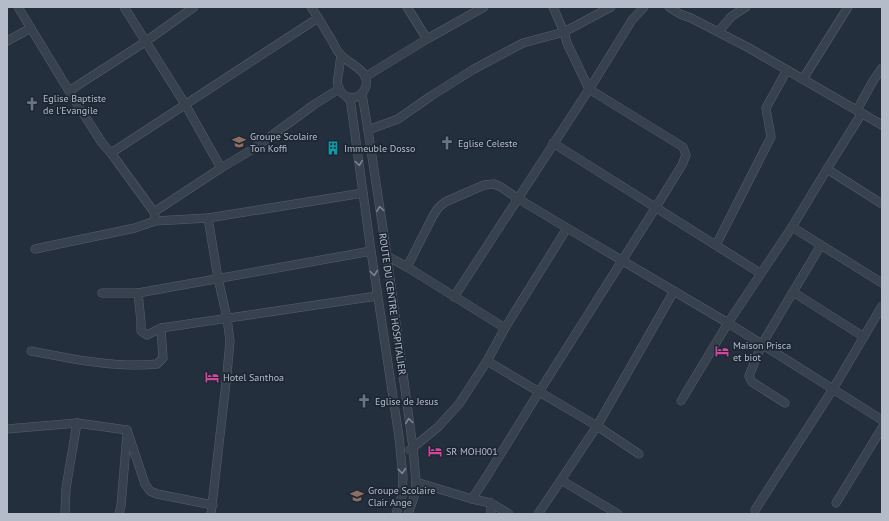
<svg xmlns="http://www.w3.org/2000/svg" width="889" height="521" viewBox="0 0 889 521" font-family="'PT Sans',sans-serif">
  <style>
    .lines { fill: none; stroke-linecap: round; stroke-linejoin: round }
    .minor-casing { stroke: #565f6c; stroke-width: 9 }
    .minor { stroke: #38414e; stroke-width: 8 }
    .oneway { stroke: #7c8592 }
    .labels { text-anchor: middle; stroke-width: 3.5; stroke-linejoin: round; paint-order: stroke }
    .poi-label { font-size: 10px; fill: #b4bcc9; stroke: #1d2633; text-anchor: start }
    .street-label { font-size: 10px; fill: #b4bcc9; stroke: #1d2633 }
  </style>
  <rect width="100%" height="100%" fill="#242f3e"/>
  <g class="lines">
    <g class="minor-casing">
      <g id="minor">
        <polyline points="18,7 69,91 102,143 111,153 154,212"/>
        <polyline points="124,7 185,104 221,168"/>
        <path d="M 311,7 C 318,17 324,28 331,39 C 334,44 336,50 340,54 C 348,64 370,70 366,86 C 361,102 342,101 338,85 C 336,80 339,75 339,70 C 340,65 340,60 341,55"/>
        <polyline points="407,7 427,39"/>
        <polyline points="669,7 680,14 691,18 749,48 882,125"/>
        <polyline points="718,32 732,16 746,7"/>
        <polyline points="7,41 31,28"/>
        <polyline points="365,77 427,39 484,7"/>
        <polyline points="803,79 848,7"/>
        <polyline points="69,91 145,42 194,7"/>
        <polyline points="362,94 368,130 387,256 413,448 416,482 414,497 408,514"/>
        <polyline points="347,97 350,100 351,105 371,251 399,437 403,477 402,496 396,514"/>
        <polyline points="857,110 873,81 882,68"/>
        <polyline points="368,130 398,119 431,96 474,69 523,43 564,32 611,7"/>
        <polyline points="553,143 760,273"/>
        <polyline points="111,153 318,18"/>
        <polyline points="827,169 882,204"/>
        <polyline points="155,217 154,212 221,168 253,149 315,104 339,89"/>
        <polyline points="208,218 218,278 227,318 230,341 227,374 211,514"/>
        <polyline points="792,227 882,283"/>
        <polyline points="716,245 771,137 766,108 787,70"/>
        <polyline points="35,249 135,228 155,221 208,218 363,193"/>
        <polyline points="387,256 407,267 505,328"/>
        <polyline points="407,267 433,216 438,208 445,202 484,185 494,184 501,187 517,198 567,228 728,323 882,420"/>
        <polyline points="793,292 864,337"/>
        <polyline points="102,293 138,293 371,251"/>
        <polyline points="138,293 141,322 141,331 147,335 161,328 377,296"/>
        <polyline points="454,297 595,80 632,20 644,7"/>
        <path d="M 31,351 C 72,359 115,368 157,364 L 163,358 L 161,328"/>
        <polyline points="487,361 597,426 639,454"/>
        <polyline points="681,401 728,323 792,227 827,169 862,113"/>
        <polyline points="785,403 752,382 749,376 762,344 821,245"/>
        <polyline points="7,429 77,423 127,430"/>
        <polyline points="127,430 145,484 150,491 157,494 213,505"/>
        <polyline points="410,450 438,427 459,404 487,361 505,328 567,228"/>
        <polyline points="561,480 597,426 674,291"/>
        <polyline points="416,482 472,499 491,503 509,514"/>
        <polyline points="472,499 487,476 539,392 656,207 682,165 686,155 683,147 589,89 567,43 564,32 553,7"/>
        <polyline points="491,503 491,514"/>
        <polyline points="836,503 882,428"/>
        <polyline points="755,510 833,389 882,306"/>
        <polyline points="65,514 66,488 77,423"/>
        <polyline points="119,514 121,506 127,434"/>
        <polyline points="538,514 561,480 618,514"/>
      </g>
    </g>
    <use href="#minor" class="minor"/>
  </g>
  <defs><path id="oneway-chevron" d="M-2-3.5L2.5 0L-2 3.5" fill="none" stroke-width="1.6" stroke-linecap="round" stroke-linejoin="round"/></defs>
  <g class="oneway">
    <use href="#oneway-chevron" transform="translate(359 163) rotate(82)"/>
    <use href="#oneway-chevron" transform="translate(380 209) rotate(-98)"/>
    <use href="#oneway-chevron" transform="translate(374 273) rotate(82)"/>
    <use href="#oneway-chevron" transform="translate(409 421) rotate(-98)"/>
    <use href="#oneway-chevron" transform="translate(402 471) rotate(85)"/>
  </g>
  <defs>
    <g id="church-bare" transform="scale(1.08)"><path d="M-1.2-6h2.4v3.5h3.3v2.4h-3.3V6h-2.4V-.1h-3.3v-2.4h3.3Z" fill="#6b7280" stroke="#1d2633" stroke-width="2.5" paint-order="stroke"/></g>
    <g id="school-bare" transform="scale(1.08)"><path d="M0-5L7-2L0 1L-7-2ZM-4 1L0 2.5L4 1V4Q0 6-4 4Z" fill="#8d6e63" stroke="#1d2633" stroke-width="2.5" paint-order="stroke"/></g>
    <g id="building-bare" transform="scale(1.08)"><path d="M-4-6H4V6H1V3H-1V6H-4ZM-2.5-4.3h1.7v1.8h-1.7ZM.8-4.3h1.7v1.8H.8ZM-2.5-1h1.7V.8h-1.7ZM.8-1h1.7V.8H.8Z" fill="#0f9aa8" stroke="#1d2633" stroke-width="2.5" paint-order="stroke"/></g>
    <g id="hotel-bare" transform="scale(1.08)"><path d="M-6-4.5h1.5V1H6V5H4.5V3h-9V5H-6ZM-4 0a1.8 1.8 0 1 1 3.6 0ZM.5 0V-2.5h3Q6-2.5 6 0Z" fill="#d1479c" stroke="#1d2633" stroke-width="2.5" paint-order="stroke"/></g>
  </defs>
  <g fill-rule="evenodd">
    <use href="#church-bare" x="32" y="104"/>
    <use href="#school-bare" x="239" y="142"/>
    <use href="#church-bare" x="447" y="143"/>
    <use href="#building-bare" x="333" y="148"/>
    <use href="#hotel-bare" x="722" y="351"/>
    <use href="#hotel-bare" x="212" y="377"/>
    <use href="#church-bare" x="364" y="401"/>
    <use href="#hotel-bare" x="435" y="451"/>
    <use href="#school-bare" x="357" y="496"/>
  </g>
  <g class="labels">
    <g class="poi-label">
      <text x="43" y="102">Eglise Baptiste<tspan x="43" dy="12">de l'Evangile</tspan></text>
      <text x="250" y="140">Groupe Scolaire<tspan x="250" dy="12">Ton Koffi</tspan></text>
      <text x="458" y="147">Eglise Celeste</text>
      <text x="344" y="152">Immeuble Dosso</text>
      <text x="733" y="349">Maison Prisca<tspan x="733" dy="12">et biot</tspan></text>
      <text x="223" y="381">Hotel Santhoa</text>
      <text x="375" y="405">Eglise de Jesus</text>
      <text x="446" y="455">SR MOH001</text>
      <text x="368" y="494">Groupe Scolaire<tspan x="368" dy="12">Clair Ange</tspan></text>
    </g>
    <g class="street-label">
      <text transform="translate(393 304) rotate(82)" y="4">ROUTE DU CENTRE HOSPITALIER</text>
    </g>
  </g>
  <rect width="889" height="521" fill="none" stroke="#b4bcc9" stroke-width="16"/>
</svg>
